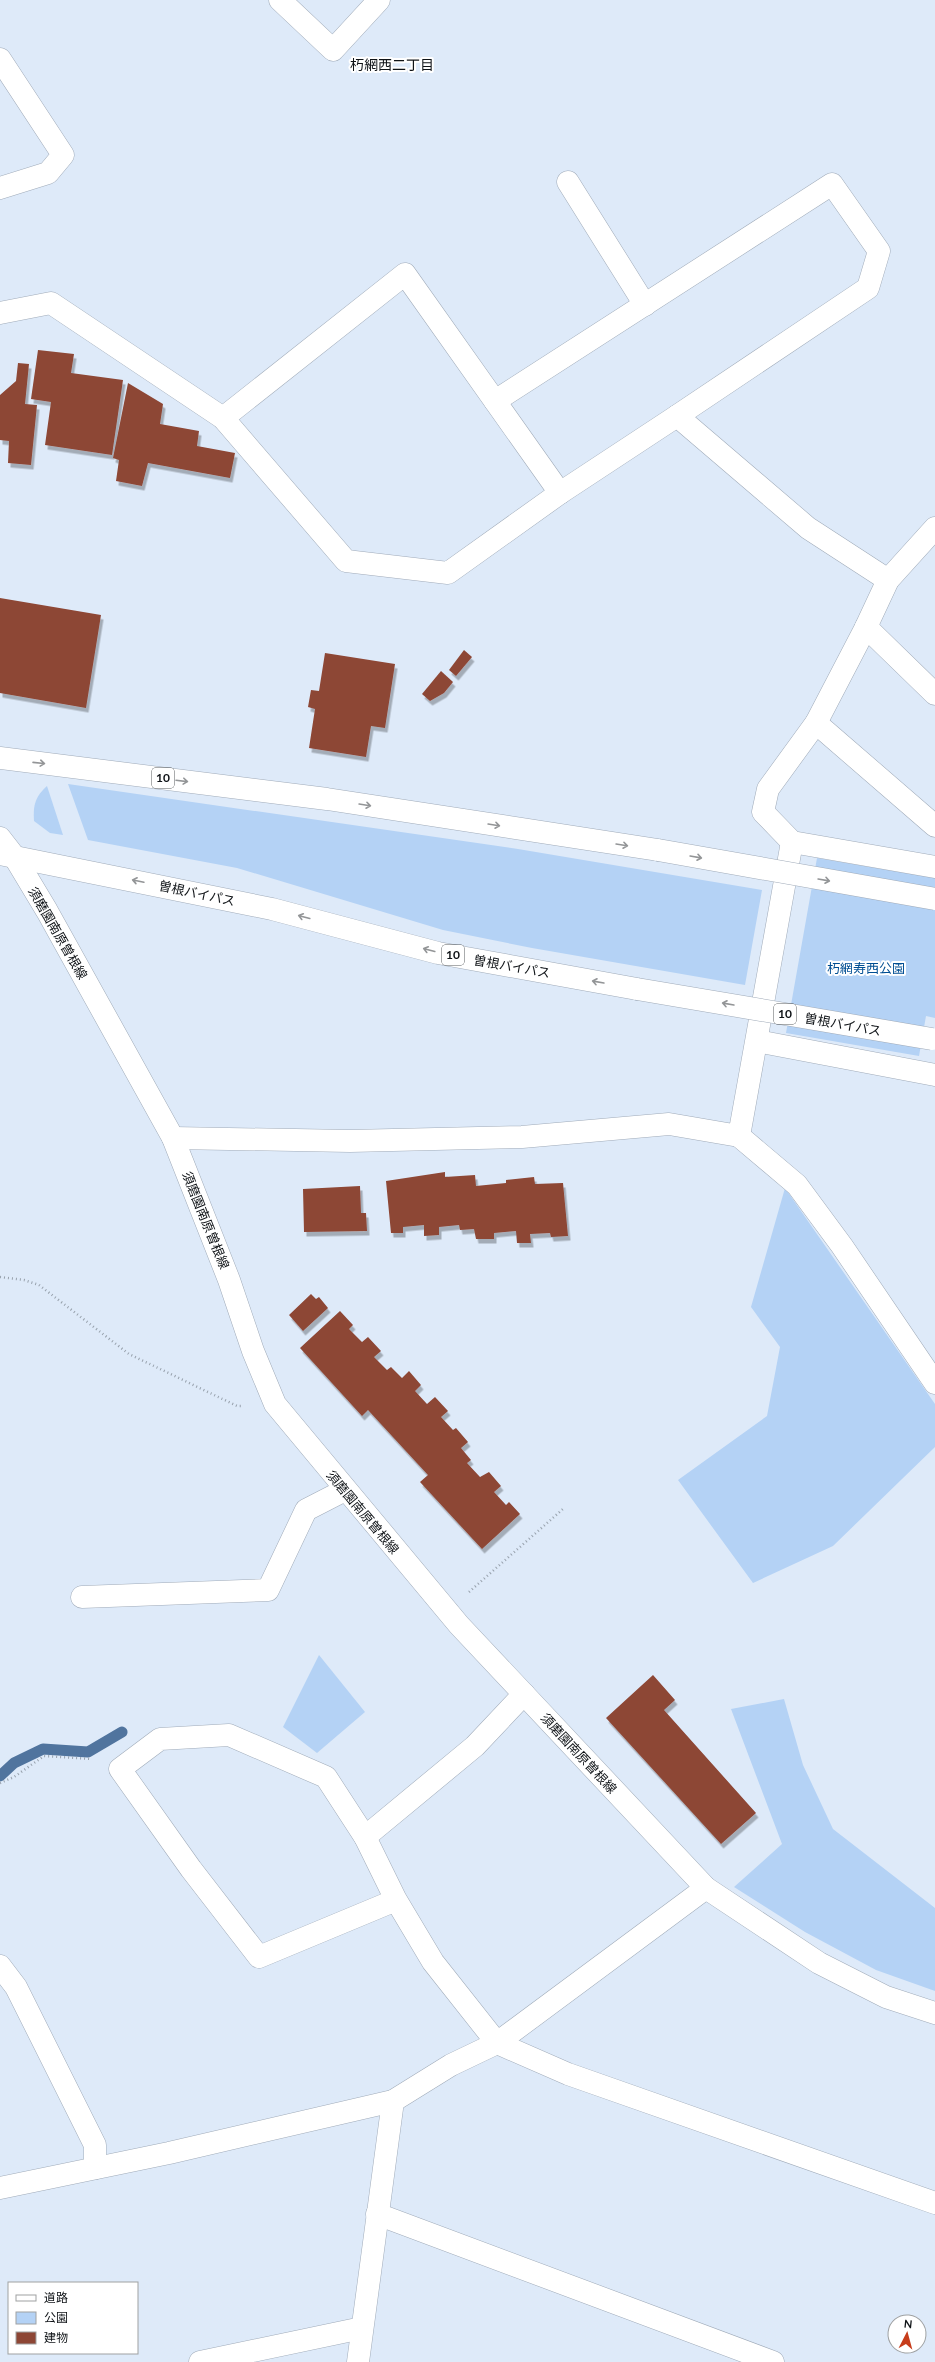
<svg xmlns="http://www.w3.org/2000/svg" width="935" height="2362" viewBox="0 0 935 2362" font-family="Lato,'Noto Sans JP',sans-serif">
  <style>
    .green { fill: #b4d2f5 }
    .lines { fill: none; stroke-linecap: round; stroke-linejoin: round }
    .stream { stroke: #50749e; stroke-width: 11 }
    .building { fill: #8d4635; filter: url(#shadow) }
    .street-casing { stroke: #a0abb9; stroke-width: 23 }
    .secondary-casing { stroke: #a0abb9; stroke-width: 23 }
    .highway-casing { stroke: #a0abb9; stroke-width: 23 }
    .path { stroke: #97a1ac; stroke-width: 2.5; stroke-dasharray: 1 3; stroke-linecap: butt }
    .street { stroke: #fff; stroke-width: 22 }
    .secondary { stroke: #fff; stroke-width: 22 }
    .highway { stroke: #fff; stroke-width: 22 }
    .highway-bridge-casing { stroke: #a0abb9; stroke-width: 23; stroke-linecap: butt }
    .highway-bridge { stroke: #fff; stroke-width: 22 }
    .oneway { stroke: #939597 }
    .labels { text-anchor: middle; stroke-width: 4; stroke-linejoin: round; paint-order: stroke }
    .shield { fill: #fff; stroke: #575a5d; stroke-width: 1 }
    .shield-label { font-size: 12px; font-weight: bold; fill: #0f1317 }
    .street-label { font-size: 13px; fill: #0f1317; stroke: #fff }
    .park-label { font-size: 13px; fill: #004e92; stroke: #fff }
    .neighbourhood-label { font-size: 14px; fill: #0f1317; stroke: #fff }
  </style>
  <defs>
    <filter id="shadow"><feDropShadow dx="2.5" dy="4.5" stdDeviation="0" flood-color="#0004"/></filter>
  </defs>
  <rect width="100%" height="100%" fill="#deeaf9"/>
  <g class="green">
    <polygon points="68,784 518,849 762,890 745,985 532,948 443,930 237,868 88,840"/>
    <path d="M 47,786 L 63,835 L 50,833 L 34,821 C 33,805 35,797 47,786 Z"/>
    <polygon points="817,858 935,878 935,1018 926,1016 919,1056 786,1033"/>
    <polygon points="785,1188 935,1404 935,1447 833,1546 753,1583 678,1480 767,1416 780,1347 751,1307"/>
    <polygon points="319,1655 365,1712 317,1753 283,1727"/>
    <polygon points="784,1699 803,1765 833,1829 935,1908 935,1991 876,1970 805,1932 734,1887 782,1844 731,1709"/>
  </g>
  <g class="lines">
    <polyline class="stream" points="0,1776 14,1763 43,1749 88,1752 122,1732"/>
  </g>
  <g class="building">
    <polygon points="38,350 74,354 71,373 123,380 112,455 45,445 51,402 31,399"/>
    <polygon points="18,363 29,364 25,404 37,405 31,465 8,463 9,441 0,440 0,395 16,381"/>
    <polygon points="128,383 163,404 160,424 199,431 197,446 235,453 230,478 148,463 142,486 116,481 119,460 113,458"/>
    <polygon points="0,598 101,615 86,708 0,693"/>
    <polygon points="464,650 472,657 456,676 449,670"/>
    <polygon points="325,653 395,664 385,728 371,726 366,757 309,748 315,709 308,707 311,690 319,691"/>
    <polygon points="441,671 453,682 444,693 430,701 422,694"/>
    <polygon points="445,1172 445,1177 475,1175 476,1186 506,1183 506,1180 534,1177 535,1184 563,1183 568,1236 551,1237 550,1233 530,1234 531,1243 517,1243 516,1231 494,1233 494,1239 476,1239 474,1229 460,1230 459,1225 439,1227 439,1235 424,1236 424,1225 403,1227 403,1233 391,1233 386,1181"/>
    <polygon points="360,1186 361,1213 366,1213 367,1231 304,1232 303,1189"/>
    <polygon points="311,1294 316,1299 319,1297 328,1308 303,1331 289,1315"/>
    <polygon points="340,1311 353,1325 349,1329 362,1342 368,1337 381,1351 374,1357 387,1370 391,1367 402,1378 409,1371 421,1385 415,1391 427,1404 435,1397 448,1411 441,1417 453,1430 456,1428 468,1442 461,1448 471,1460 467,1463 480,1477 489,1472 501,1486 494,1492 506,1505 509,1502 520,1514 482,1549 420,1482 428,1475 368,1410 362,1416 300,1348"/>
    <polygon points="653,1675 675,1700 664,1710 756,1813 721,1844 606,1718"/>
  </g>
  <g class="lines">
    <g class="street-casing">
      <g id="street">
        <polyline points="280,0 333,50 379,0"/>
        <polyline points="0,59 63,155 48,173 0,188"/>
        <polyline points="568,182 645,305"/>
        <polyline points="0,313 51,303 223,418 346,561 448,573 560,493 677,416 808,528 888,580"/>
        <polyline points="495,401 832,184 879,251 868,288 677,416"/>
        <polyline points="223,418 405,274 560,493"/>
        <polyline points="935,528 888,580 866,627 816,723 768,789 763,812 792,842 935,867"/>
        <polyline points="866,627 935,694"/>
        <polyline points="816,723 935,826"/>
        <polyline points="757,1041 935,1075"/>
        <polyline points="739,1136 797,1185 842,1246 935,1383"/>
        <polyline points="173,1138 350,1141 522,1137 669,1124 739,1136 792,842"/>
        <polyline points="82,1597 268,1590 306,1510 345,1490"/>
        <polyline points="365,1837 475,1746 524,1694"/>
        <polyline points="396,1900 259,1957 191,1869 120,1769 160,1739 229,1735 326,1777 365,1837 396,1900 433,1962 497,2043 568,2074 935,2203"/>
        <polyline points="0,1966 16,1987 95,2145 95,2168"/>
        <polyline points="0,2188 169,2153 393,2101 451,2065 497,2043 706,1888"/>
        <polyline points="377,2214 773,2362"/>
        <polyline points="200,2362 362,2328"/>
        <polyline points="358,2362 393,2101"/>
      </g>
    </g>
    <g class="secondary-casing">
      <polyline id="secondary" points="0,838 14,856 47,911 173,1138 229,1280 253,1351 275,1404 459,1625 706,1888 819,1963 886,1997 935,2013"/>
    </g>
    <g class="highway-casing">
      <g id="highway">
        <polyline points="0,758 327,799 658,850"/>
        <polyline points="0,854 272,909 438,953 637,989"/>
      </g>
    </g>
    <g class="path">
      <polyline points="0,1277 24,1280 39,1285 129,1354 237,1406 243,1406"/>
      <polyline points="469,1592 563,1509"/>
      <polyline points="0,1783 14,1777 44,1756 92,1759"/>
    </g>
    <use href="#street" class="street"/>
    <use href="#secondary" class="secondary"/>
    <use href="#highway" class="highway"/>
    <g class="highway-bridge-casing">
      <g id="highway-bridge">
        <polyline points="658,850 935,899"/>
        <polyline points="637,989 932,1039"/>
      </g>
    </g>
    <use href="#highway-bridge" class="highway-bridge"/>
  </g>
  <defs><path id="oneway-shaft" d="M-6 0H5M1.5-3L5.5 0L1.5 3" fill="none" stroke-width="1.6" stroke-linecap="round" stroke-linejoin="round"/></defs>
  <g class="oneway">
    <use href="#oneway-shaft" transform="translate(39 763) rotate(6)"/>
    <use href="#oneway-shaft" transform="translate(182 781) rotate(7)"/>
    <use href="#oneway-shaft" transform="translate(365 805) rotate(9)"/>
    <use href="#oneway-shaft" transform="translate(494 825) rotate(9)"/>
    <use href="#oneway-shaft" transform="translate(622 845) rotate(9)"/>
    <use href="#oneway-shaft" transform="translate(696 857) rotate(10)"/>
    <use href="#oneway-shaft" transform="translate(824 880) rotate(10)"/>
    <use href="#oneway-shaft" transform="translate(138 881) rotate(-168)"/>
    <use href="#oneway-shaft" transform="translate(304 917) rotate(-165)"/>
    <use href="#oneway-shaft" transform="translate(429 950) rotate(-165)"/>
    <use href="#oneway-shaft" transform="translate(598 982) rotate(-170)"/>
    <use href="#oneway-shaft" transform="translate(728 1004) rotate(-170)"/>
  </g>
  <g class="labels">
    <g class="shield">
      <rect x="152" y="768" width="22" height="20" rx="3"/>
      <rect x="442" y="945" width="22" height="20" rx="3"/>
      <rect x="774" y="1004" width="22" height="20" rx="3"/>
    </g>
    <g class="shield-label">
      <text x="163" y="782">10</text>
      <text x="453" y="959">10</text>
      <text x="785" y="1018">10</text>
    </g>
    <g class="street-label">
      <text transform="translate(197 893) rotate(12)" y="5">曽根バイパス</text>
      <text transform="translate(58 933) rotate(60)" y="5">須磨園南原曽根線</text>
      <text transform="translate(512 966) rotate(10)" y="5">曽根バイパス</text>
      <text transform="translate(843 1024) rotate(10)" y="5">曽根バイパス</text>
      <text transform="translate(206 1220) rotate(68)" y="5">須磨園南原曽根線</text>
      <text transform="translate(363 1512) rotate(50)" y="5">須磨園南原曽根線</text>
      <text transform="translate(579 1753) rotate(47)" y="5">須磨園南原曽根線</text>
    </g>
    <g class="park-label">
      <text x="866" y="973">朽網寿西公園</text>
    </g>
    <g class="neighbourhood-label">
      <text x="392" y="70">朽網西二丁目</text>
    </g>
  </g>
  <rect x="8" y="2282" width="130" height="72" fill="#ffffff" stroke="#9fa1a2"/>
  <rect x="16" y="2295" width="20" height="6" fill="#ffffff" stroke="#9fa1a2"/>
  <text x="44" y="2302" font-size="12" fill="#0f1317">道路</text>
  <rect x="16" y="2312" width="20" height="12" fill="#b4d2f5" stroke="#9fa1a2"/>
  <text x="44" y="2322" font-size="12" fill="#0f1317">公園</text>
  <rect x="16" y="2332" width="20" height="12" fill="#8d4635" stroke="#9fa1a2"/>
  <text x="44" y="2342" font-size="12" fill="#0f1317">建物</text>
  <g transform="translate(907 2334) rotate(6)"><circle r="19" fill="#ffffff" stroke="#9fa1a2"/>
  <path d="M0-3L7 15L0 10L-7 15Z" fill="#c73d1b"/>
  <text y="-6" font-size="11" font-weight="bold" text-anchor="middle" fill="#0f1317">N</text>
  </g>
</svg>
